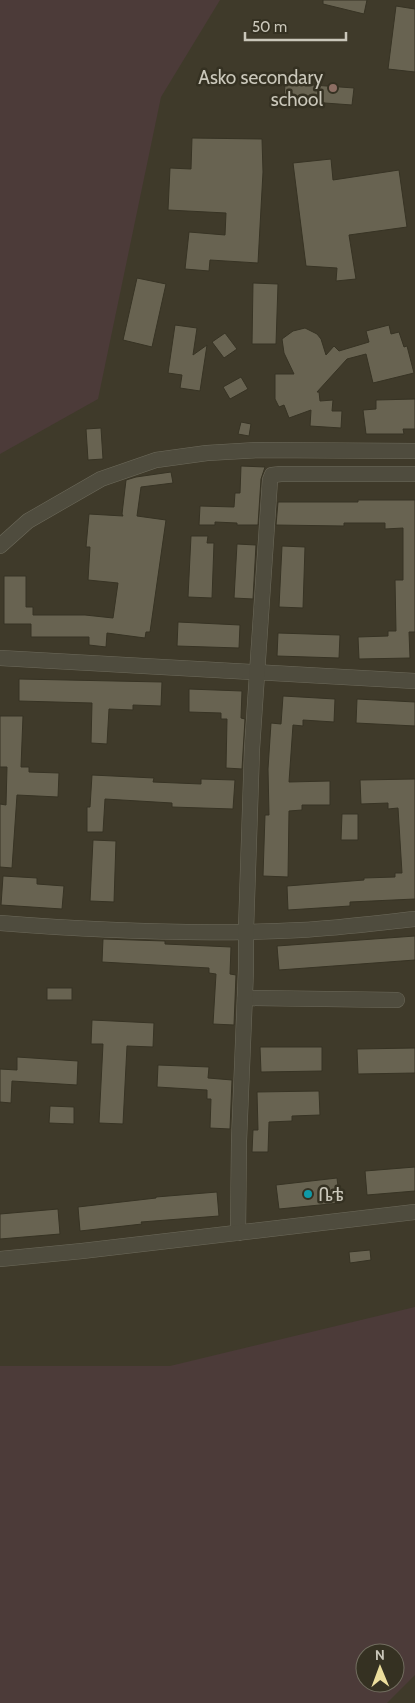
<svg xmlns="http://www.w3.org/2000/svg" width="415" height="1703" viewBox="0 0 415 1703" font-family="Cabin,'Noto Sans Ethiopic',sans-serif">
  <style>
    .green { fill: #4c3b39; fill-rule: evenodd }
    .building { fill: #686351; stroke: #373324 }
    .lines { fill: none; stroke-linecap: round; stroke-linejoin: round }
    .minor-casing { stroke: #6d6a5b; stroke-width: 16 }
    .minor { stroke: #4f4c3e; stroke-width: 15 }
    .education-dot { fill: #8d6e63; stroke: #353122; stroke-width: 2 }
    .culture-dot { fill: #0f9aa8; stroke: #353122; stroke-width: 2 }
    .labels { text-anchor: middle; stroke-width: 5; stroke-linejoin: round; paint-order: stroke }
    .poi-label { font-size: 19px; fill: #cac7ba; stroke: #353122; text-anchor: end }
  </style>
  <rect width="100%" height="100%" fill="#3f3a2a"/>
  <g class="green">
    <polygon points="0,0 220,0 161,97 98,399 0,454"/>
    <path d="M 415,1307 L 415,1675 L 387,1703 L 0,1703 L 0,1366 L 170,1366 ZM 365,1653 L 395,1653 L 395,1683 L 365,1683 Z"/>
  </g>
  <g class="building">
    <polygon points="323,0 367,0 364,14 323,4"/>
    <polygon points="396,6 415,9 415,72 388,69"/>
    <polygon points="285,83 354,88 352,105 284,100"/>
    <polygon points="192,138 262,139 263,172 258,263 210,260 209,271 185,269 189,232 225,235 226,213 168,210 170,168 191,169"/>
    <polygon points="331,159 333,180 399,170 407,227 349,235 356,279 336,281 337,268 306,266 293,163"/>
    <polygon points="137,278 166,284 152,347 123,340"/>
    <polygon points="253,283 278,284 276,344 252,344"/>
    <polygon points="175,325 197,328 193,355 207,345 200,391 180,388 182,375 168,373"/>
    <polygon points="389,325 391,334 399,332 404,347 407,346 414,373 373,383 366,354 347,359 317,392 319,392 320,401 333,400 332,411 342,411 341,428 310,426 311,410 289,418 284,405 279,407 275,399 275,374 294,374 284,353 282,339 293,331 305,328 317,334 321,339 326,355 334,346 339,351 369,342 366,331"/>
    <polygon points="225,333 237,349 224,358 212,342"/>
    <polygon points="241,377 248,389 230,399 223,387"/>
    <polygon points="415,399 415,429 403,429 404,434 366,434 363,410 376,409 376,400"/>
    <polygon points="241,422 251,424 249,436 238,434"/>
    <polygon points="101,428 103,459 88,460 86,429"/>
    <polygon points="241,466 265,467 261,479 258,525 237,525 237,523 215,522 215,525 199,525 200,506 234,507 235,493 240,493"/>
    <polygon points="171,472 173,483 141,487 137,516 166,520 150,632 146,632 145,638 107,633 106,647 89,645 89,637 31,637 31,624 4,624 4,576 26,576 26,607 33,607 33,615 85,615 113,618 118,583 88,580 90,547 86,547 89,514 123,516 122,514 126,480 136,477"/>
    <polygon points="358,500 415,500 415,632 409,632 410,658 359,659 358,637 388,636 388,631 396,631 395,580 403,580 403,528 385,529 385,523 344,523 344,526 276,525 278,502 358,502"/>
    <polygon points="191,536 208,536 207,543 214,543 212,598 188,597"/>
    <polygon points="237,544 256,545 253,599 234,598"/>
    <polygon points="282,546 305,547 303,608 279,607"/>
    <polygon points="178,622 240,625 239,648 177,646"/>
    <polygon points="278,633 340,635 339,658 277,656"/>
    <polygon points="19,679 162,682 161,706 133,705 133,710 109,709 107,744 91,743 92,703 19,701"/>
    <polygon points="189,689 242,691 241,718 245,719 242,769 226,768 227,719 221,719 221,713 189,712"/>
    <polygon points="283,696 335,699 334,722 303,720 303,726 293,725 289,782 330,781 330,805 302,805 302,810 289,811 288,877 263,876 265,815 269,815 268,769 271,723 281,724"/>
    <polygon points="357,699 415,702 415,726 356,723"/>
    <polygon points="0,716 23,716 21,767 29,767 29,772 59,773 58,797 17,795 12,868 0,867 0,804 6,805 7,767 0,767"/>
    <polygon points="92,775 154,778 153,782 201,784 201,779 235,780 233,809 172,807 172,803 105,799 103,832 87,832 87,807 90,807"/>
    <polygon points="415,779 415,899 350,902 350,906 288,910 287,886 364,880 364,878 395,877 395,873 402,873 398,808 388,809 388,803 361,804 360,780"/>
    <polygon points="342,814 358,814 358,840 341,840"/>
    <polygon points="93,840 116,841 114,902 90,901"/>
    <polygon points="3,876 37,878 37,884 64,886 62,909 1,905"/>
    <polygon points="415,936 415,960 279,970 277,946"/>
    <polygon points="103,939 165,941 165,944 231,947 230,974 236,975 234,1025 213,1024 216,974 209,973 209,968 102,962"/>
    <rect x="47" y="988" width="25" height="12"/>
    <polygon points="92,1020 154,1023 153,1047 127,1046 123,1124 99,1123 103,1044 91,1044"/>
    <polygon points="260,1047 322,1047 322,1071 261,1072"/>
    <polygon points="415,1048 415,1073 358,1074 357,1049"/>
    <polygon points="17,1057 78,1061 77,1085 12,1081 11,1103 0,1102 0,1069 17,1070"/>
    <polygon points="158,1065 209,1067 208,1078 232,1080 230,1129 210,1128 211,1099 207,1099 207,1090 157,1087"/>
    <polygon points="319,1091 320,1115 292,1116 292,1121 269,1122 268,1152 252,1152 253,1130 258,1130 257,1092"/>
    <polygon points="50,1106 74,1107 74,1124 49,1123"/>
    <polygon points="415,1167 415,1191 367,1195 365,1171"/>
    <polygon points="337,1178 340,1203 279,1209 276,1185"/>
    <polygon points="217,1192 219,1216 141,1222 142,1224 80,1231 78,1207 156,1198 156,1197"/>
    <polygon points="58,1209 60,1234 0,1239 0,1214"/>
    <polygon points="370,1250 371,1260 350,1263 349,1252"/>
  </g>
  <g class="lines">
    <g class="minor-casing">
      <g id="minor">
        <polyline points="0,546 28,521 101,479 156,460 207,453 258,450 415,451"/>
        <polyline points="0,658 415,681"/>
        <path d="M 0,923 C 100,931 201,935 301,930 C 339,928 377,923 415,919"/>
        <polyline points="245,998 397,1000"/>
        <polyline points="238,1233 239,1141 246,969 246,930 252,749 270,480 272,475 281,474 415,474"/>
        <polyline points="0,1259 82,1251 415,1212"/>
      </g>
    </g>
    <use href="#minor" class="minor"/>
  </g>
  <circle class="education-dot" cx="333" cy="88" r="5"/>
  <circle class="culture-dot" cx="308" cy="1194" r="5"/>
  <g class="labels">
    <g class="poi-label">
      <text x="323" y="84">Asko secondary<tspan x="323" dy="22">school</tspan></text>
      <text x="318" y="1201" text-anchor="start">ቤቴ</text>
    </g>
  </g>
  <g transform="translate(380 1668) rotate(359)"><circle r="24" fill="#353122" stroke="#716d5f"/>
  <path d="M0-4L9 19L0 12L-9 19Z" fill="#ecde9d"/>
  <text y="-8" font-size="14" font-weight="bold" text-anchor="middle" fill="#cac7ba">N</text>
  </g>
  <path d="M245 32v8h101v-8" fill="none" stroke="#cac7ba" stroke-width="2.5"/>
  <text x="252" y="32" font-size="15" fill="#cac7ba" stroke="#353122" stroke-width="4" paint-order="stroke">50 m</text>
</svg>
